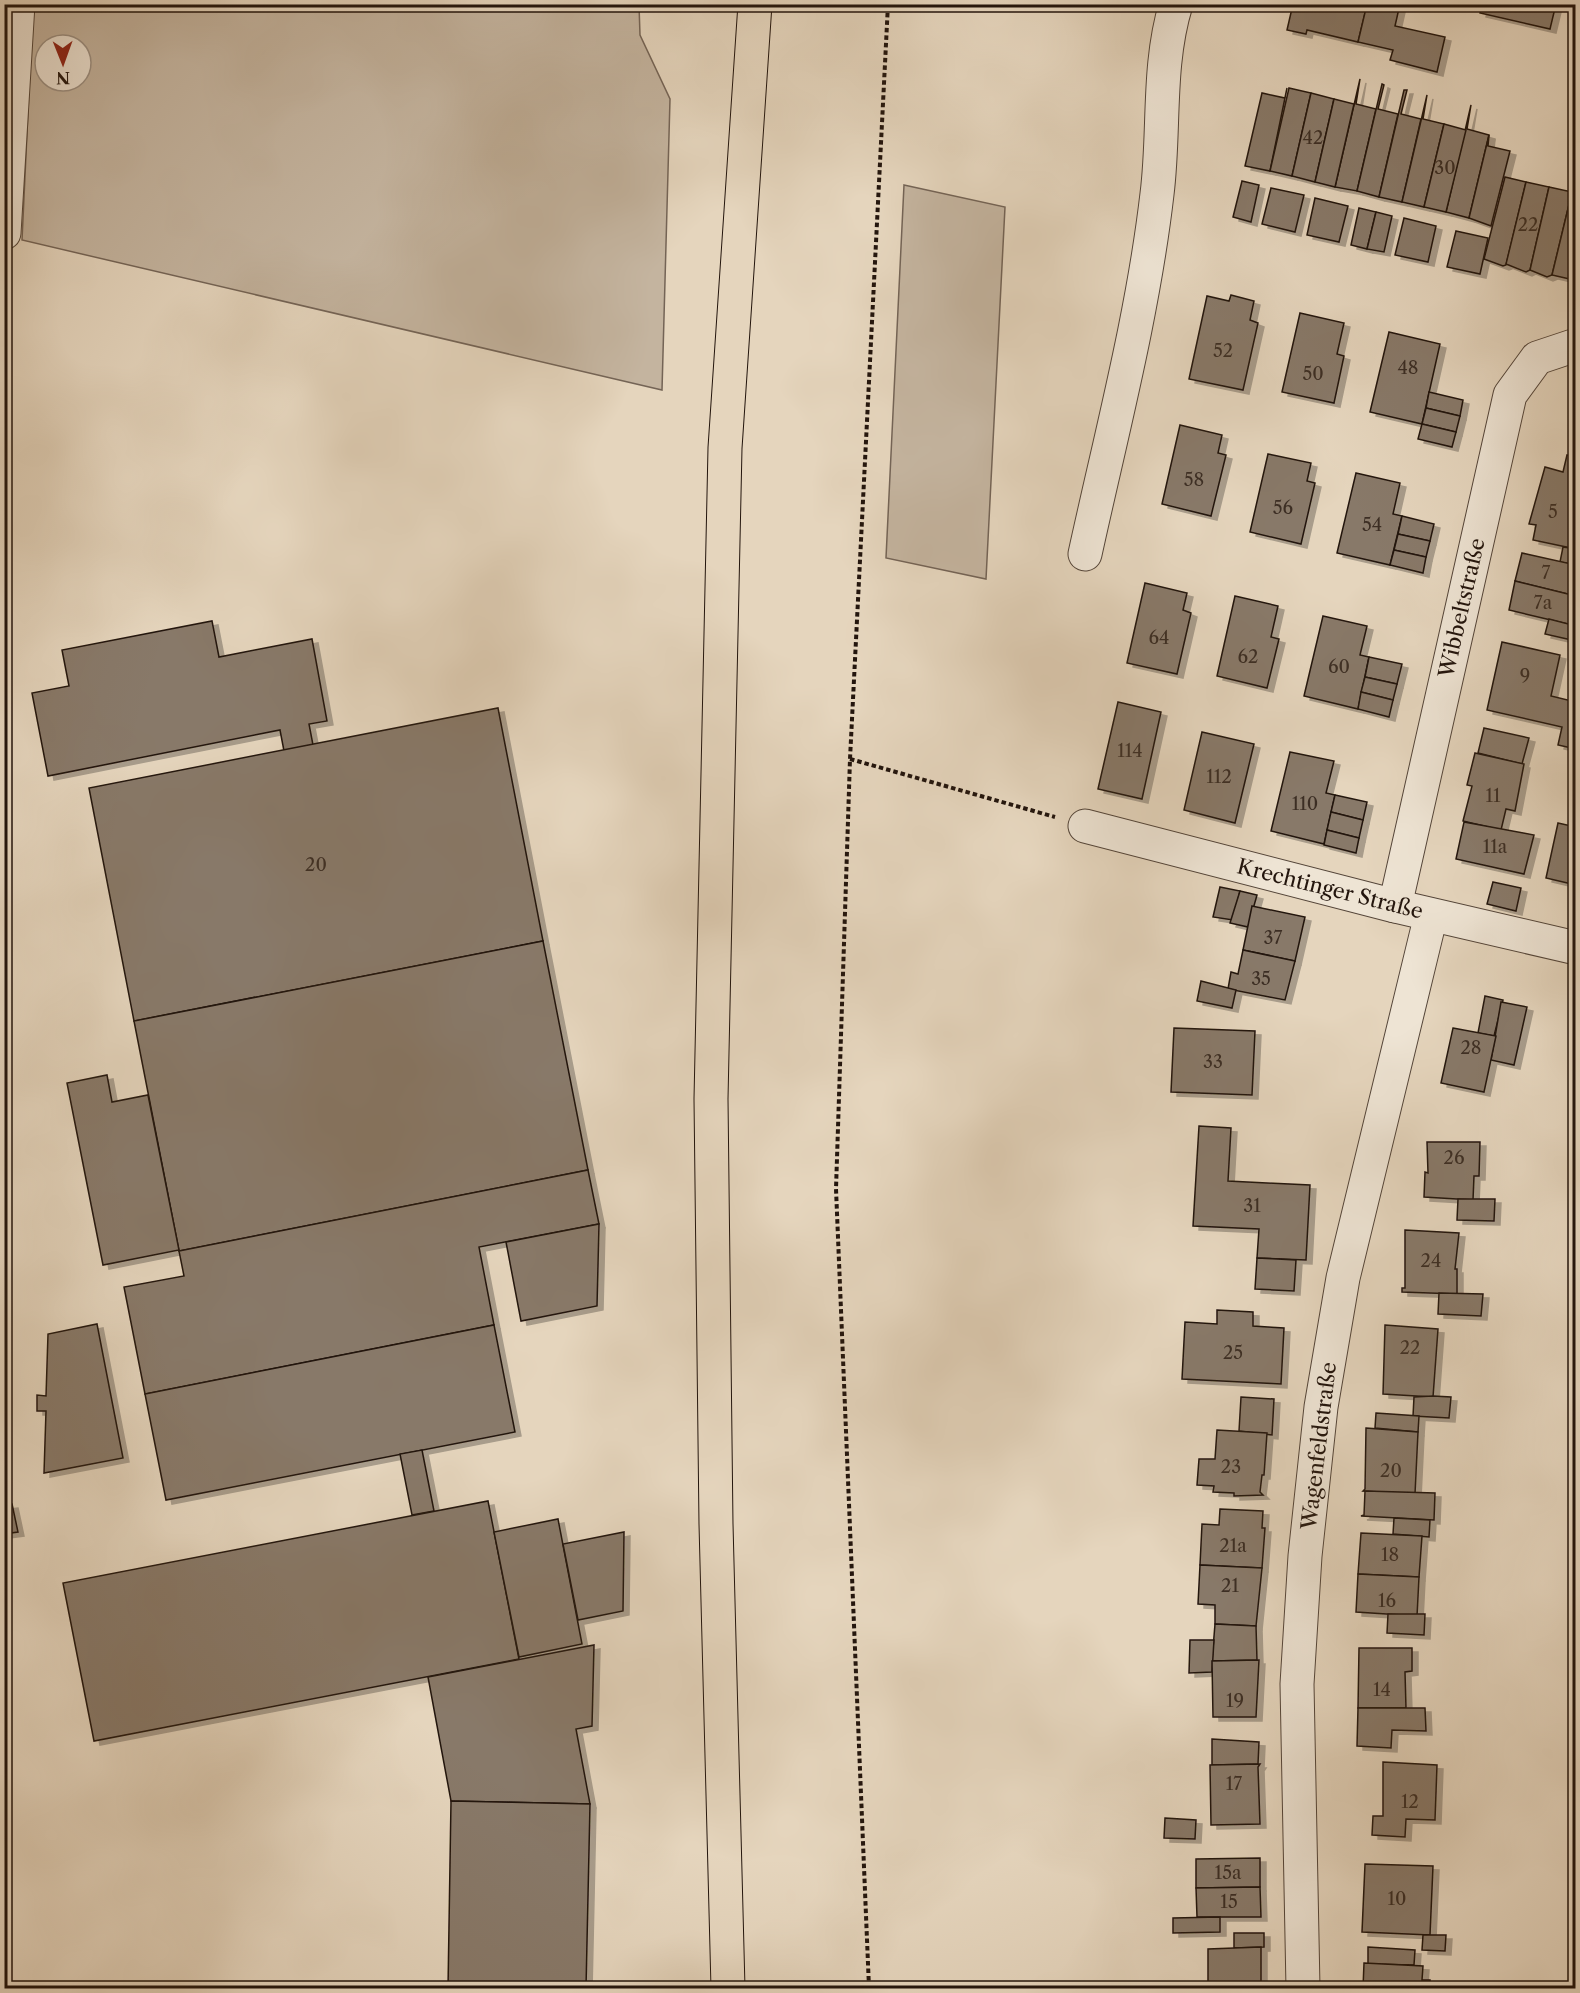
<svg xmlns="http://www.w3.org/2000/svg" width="1580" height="1993" viewBox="0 0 1580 1993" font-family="'Libre Caslon Text',serif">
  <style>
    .green { fill: #c4b49f; stroke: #746456; stroke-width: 1.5; fill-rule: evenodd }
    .building { fill: #887969; stroke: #23150d; stroke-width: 1.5; filter: url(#shadow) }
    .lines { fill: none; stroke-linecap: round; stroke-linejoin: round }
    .minor-casing { stroke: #544539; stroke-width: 35 }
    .major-casing { stroke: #23150d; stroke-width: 35 }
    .path { stroke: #23150d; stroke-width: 4; stroke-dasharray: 4.5 3; stroke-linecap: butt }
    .minor { stroke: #eee4d4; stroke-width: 33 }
    .major { stroke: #e5d5bd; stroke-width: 33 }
    .labels { text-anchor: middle; stroke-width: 4.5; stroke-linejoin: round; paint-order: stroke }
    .number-label { font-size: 18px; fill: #3c2e24 }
    .street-label { font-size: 21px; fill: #23150d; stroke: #eee4d4 }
  </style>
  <defs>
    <filter id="shadow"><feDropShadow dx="6" dy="4" stdDeviation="0" flood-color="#0004"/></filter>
  </defs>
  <rect width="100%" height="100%" fill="#e5d5bd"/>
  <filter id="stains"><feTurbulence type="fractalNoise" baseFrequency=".00333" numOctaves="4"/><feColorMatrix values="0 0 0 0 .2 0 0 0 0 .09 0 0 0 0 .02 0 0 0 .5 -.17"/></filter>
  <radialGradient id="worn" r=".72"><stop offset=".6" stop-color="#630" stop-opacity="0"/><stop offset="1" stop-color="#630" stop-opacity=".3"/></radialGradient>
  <g class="green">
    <path d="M 33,5 L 639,5 L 640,35 L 670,99 L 662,390 L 22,240 ZM 45,45 L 81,45 L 81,81 L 45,81 Z"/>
    <polygon points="904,185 1005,207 986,579 886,558"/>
  </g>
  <g class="building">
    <polygon points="1293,4 1344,4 1366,9 1358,42 1307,30 1306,34 1287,30"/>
    <polygon points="1367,4 1400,4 1395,26 1445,37 1437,72 1390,60 1393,50 1358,42"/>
    <polygon points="1482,4 1556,4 1550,29 1480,13"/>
    <polygon points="1360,79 1356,104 1376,109 1357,191 1335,187"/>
    <polygon points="1382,84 1384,85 1378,109 1398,114 1379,197 1357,191"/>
    <polygon points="1287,88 1270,171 1245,166 1262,93 1285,98"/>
    <polygon points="1289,88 1311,93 1292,176 1270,171"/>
    <polygon points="1404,90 1407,90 1401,114 1421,119 1402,202 1379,197"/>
    <polygon points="1311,93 1334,99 1315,182 1292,176"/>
    <polygon points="1427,95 1423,119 1444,124 1424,207 1402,202"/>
    <polygon points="1334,99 1354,104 1335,187 1315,182"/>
    <polygon points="1471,105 1467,129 1489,135 1469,218 1446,212"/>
    <polygon points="1444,124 1466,130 1446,212 1424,207"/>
    <polygon points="1489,135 1488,146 1510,151 1491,226 1469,218"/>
    <polygon points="1505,177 1526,182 1506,265 1503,266 1484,259"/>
    <polygon points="1242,181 1259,185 1251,222 1233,217"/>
    <polygon points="1526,182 1549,187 1530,270 1526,272 1506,264"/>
    <polygon points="1549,187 1572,192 1552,275 1547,277 1530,270"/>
    <polygon points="1271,188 1304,195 1295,232 1262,224"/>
    <polygon points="1572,192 1576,193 1574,280 1552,275"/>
    <polygon points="1315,198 1348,206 1339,242 1307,235"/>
    <polygon points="1359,208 1376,212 1367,249 1351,245"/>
    <polygon points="1376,212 1392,216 1384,252 1367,249"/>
    <polygon points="1404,218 1436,226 1428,262 1395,255"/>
    <polygon points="1456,231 1488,238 1480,274 1447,267"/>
    <polygon points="1231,295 1254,301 1250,320 1258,323 1243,390 1189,379 1207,296 1229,301"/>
    <polygon points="1300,313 1344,323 1337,354 1344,356 1334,403 1282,392"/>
    <polygon points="1389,332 1440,344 1422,424 1370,412"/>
    <polygon points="1429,392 1463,400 1460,416 1426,408"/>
    <polygon points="1426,408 1460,416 1456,432 1422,424"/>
    <polygon points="1422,424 1456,432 1452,447 1418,439"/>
    <polygon points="1180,425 1222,435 1218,453 1226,455 1211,516 1162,504"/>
    <polygon points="1268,454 1311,463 1307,481 1315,483 1301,544 1250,532"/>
    <polygon points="1567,455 1576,457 1576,549 1533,540 1536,525 1529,524 1545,467 1563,472"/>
    <polygon points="1356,473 1400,483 1393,514 1402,516 1390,565 1337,553"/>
    <polygon points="1402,516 1434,524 1430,541 1398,534"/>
    <polygon points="1398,534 1430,541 1426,557 1394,550"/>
    <polygon points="1563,547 1576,549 1576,565 1560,562"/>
    <polygon points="1394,550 1426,557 1423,573 1390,565"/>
    <polygon points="1522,553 1576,565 1576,596 1515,581"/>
    <polygon points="1515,581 1576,596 1572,625 1509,610"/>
    <polygon points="1145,583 1187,593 1183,610 1191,613 1177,674 1127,663"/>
    <polygon points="1235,596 1278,606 1271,637 1279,639 1267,688 1217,676"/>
    <polygon points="1323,616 1367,626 1360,655 1369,657 1358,709 1304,696"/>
    <polygon points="1549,619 1572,625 1576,623 1576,641 1545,634"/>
    <polygon points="212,621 219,657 312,639 327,721 309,724 313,745 284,751 280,730 48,776 32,693 69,686 62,650"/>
    <polygon points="1502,642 1560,655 1551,696 1576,702 1576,749 1558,745 1562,727 1487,710"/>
    <polygon points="1369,657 1402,664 1397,684 1365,677"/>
    <polygon points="1365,677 1397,684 1393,700 1361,692"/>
    <polygon points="1361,692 1393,700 1389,717 1358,709"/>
    <polygon points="1118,702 1161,712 1142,799 1098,789"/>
    <polygon points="498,708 543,941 134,1021 89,788"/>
    <polygon points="1484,728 1529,738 1522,764 1478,753"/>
    <polygon points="1202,732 1254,744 1235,823 1184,810"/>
    <polygon points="1290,752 1334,761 1326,793 1335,795 1324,844 1271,831"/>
    <polygon points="1475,753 1524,764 1515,811 1506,809 1501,830 1463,821 1472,786 1467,785"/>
    <polygon points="1335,795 1367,802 1363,820 1331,812"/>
    <polygon points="1331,812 1363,820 1359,838 1327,830"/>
    <polygon points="1464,822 1534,835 1524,874 1456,859"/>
    <polygon points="1558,823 1576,827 1576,885 1546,878"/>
    <polygon points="1327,830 1359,838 1356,853 1324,845"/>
    <polygon points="1493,882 1521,888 1516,911 1487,904"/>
    <polygon points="1220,887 1240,891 1233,920 1213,917"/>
    <polygon points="1240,891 1257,895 1248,927 1230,923"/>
    <polygon points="1252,906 1305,917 1295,961 1243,950"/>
    <polygon points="543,941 588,1170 179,1251 134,1021"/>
    <polygon points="1243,950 1295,961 1285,1000 1228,989 1231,972 1238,974"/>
    <polygon points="1201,981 1236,990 1232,1008 1197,1001"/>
    <polygon points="1485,996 1503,1000 1494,1036 1478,1033"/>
    <polygon points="1501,1002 1527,1007 1514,1065 1491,1060"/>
    <polygon points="1174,1028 1255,1031 1252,1095 1171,1092"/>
    <polygon points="1453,1028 1496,1036 1484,1092 1441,1083"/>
    <polygon points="107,1075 112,1102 148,1095 179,1250 103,1265 67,1083"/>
    <polygon points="1199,1126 1231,1128 1228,1181 1310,1185 1306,1260 1257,1258 1259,1229 1193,1226"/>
    <polygon points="1427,1142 1480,1142 1479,1176 1474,1176 1473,1200 1424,1197 1425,1172 1428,1173"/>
    <polygon points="588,1170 599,1224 479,1247 494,1325 145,1394 124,1287 184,1276 179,1251"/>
    <polygon points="1458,1199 1495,1199 1494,1221 1457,1220"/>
    <polygon points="599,1224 597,1306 521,1321 506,1242"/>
    <polygon points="1405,1230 1459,1233 1455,1269 1457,1269 1457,1294 1402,1292 1402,1288 1405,1288"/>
    <polygon points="1257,1258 1296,1260 1294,1291 1255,1289"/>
    <polygon points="1439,1293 1483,1294 1481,1316 1438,1314"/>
    <polygon points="1217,1310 1253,1312 1253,1326 1284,1328 1281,1384 1182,1379 1185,1322 1217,1324"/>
    <polygon points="97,1324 123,1458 44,1473 46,1411 37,1411 37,1395 46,1396 48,1334"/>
    <polygon points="494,1325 515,1432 166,1500 145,1394"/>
    <polygon points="1385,1325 1438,1329 1433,1397 1383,1394"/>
    <polygon points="1433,1396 1451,1397 1449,1418 1413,1416 1414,1397"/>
    <polygon points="1241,1397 1274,1399 1272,1435 1239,1431"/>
    <polygon points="1376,1413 1419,1416 1418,1432 1375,1428"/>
    <polygon points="1366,1428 1418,1432 1415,1494 1363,1491 1365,1489"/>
    <polygon points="1217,1430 1267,1433 1264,1475 1262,1475 1260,1492 1263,1495 1234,1496 1234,1493 1213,1492 1214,1486 1197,1485 1199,1459 1215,1459"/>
    <polygon points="422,1450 434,1511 412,1515 400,1454"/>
    <polygon points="1365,1491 1435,1493 1434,1520 1361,1516 1364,1515"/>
    <polygon points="488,1501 519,1659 94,1741 63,1583"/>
    <polygon points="12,1504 18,1532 4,1534 4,1505"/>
    <polygon points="1220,1509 1263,1511 1262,1528 1265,1528 1262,1568 1200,1565 1202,1524 1219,1525"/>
    <polygon points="1394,1518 1430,1520 1429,1537 1393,1534"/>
    <polygon points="558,1519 582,1644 519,1657 494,1532"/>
    <polygon points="624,1532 623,1611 578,1620 563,1544"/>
    <polygon points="1361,1533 1422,1536 1419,1577 1358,1574"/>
    <polygon points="1200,1565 1262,1568 1256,1626 1215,1624 1215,1605 1198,1604"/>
    <polygon points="1358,1574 1419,1577 1417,1616 1356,1612"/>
    <polygon points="1388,1614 1425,1614 1424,1635 1387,1633"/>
    <polygon points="1215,1624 1256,1626 1257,1660 1212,1661"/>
    <polygon points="1190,1640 1214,1640 1212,1672 1189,1673"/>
    <polygon points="594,1645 592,1726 576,1729 590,1804 451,1801 428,1677"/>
    <polygon points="1359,1648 1412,1648 1412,1671 1405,1672 1406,1708 1358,1708"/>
    <polygon points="1259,1660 1256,1717 1213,1717 1212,1661"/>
    <polygon points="1358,1708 1425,1708 1426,1731 1392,1730 1391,1748 1357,1746"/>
    <polygon points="1212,1739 1259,1742 1258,1764 1212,1765"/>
    <polygon points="1383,1762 1437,1765 1435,1820 1406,1819 1405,1837 1372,1835 1373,1816 1383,1816"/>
    <polygon points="1260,1764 1258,1767 1260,1824 1211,1825 1210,1765"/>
    <polygon points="451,1801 590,1804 586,1988 448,1988"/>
    <polygon points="1165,1818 1196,1820 1195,1839 1164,1838"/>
    <polygon points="1260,1858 1260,1887 1196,1888 1196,1859"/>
    <polygon points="1365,1864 1433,1866 1430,1935 1362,1932"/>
    <polygon points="1260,1887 1261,1917 1197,1917 1196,1888"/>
    <polygon points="1220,1917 1220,1932 1173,1933 1173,1918"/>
    <polygon points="1234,1933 1264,1933 1264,1947 1234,1948"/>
    <polygon points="1423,1935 1446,1935 1445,1951 1422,1950"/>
    <polygon points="1261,1947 1261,1988 1208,1988 1208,1949"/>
    <polygon points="1368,1947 1415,1950 1414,1965 1368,1964"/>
    <polygon points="1364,1963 1423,1966 1422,1980 1430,1980 1430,1988 1363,1988"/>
  </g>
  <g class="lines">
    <g class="minor-casing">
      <g id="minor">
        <polyline points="4,233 18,4"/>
        <path d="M 1085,554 C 1111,435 1143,315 1157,194 C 1165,131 1157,66 1176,4"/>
        <polyline points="1085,826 1395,906 1576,948"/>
        <polyline points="1395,906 1510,395 1537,358 1576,345"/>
        <polyline points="1303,1988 1297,1684 1305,1556 1321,1407 1343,1278 1431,915"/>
      </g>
    </g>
    <g class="major-casing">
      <polyline id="major" points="728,1988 716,1524 711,1099 725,448 755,4"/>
    </g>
    <g class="path">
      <polyline points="850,759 1055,817"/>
      <polyline points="869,1988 836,1189 850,759 888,4"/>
    </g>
    <use href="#minor" class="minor"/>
    <use href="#major" class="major"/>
  </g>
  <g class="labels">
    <g class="number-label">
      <text x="1313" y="144">42</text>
      <text x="1445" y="174">30</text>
      <text x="1528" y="231">22</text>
      <text x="1223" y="357">52</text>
      <text x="1408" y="374">48</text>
      <text x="1313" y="380">50</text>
      <text x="1194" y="486">58</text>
      <text x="1283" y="514">56</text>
      <text x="1553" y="518">5</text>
      <text x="1372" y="531">54</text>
      <text x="1546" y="579">7</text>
      <text x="1543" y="609">7a</text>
      <text x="1159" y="644">64</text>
      <text x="1248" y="663">62</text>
      <text x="1339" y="673">60</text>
      <text x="1525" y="682">9</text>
      <text x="1130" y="757">114</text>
      <text x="1219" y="783">112</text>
      <text x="1493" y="802">11</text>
      <text x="1305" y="810">110</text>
      <text x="1495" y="853">11a</text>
      <text x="316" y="871">20</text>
      <text x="1273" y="944">37</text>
      <text x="1261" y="985">35</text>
      <text x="1471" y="1054">28</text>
      <text x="1213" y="1068">33</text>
      <text x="1454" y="1164">26</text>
      <text x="1252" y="1212">31</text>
      <text x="1431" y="1267">24</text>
      <text x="1410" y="1354">22</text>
      <text x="1233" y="1359">25</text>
      <text x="1231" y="1473">23</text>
      <text x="1391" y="1477">20</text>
      <text x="1233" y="1552">21a</text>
      <text x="1390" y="1561">18</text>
      <text x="1230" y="1592">21</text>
      <text x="1387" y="1607">16</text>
      <text x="1382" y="1696">14</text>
      <text x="1235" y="1707">19</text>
      <text x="1234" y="1790">17</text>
      <text x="1410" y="1808">12</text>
      <text x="1228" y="1879">15a</text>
      <text x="1397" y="1905">10</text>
      <text x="1229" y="1908">15</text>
    </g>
    <g class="street-label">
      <text transform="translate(1462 608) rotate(-77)" y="7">Wibbeltstraße</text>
      <text transform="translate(1330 889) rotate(14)" y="7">Krechtinger Straße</text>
      <text transform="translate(1319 1446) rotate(-83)" y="7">Wagenfeldstraße</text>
    </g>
  </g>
  <rect width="1580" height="1993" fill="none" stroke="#e5d5bd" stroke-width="24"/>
  <rect x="6" y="6" width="1568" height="1981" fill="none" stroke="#23150d" stroke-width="3"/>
  <rect x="12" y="12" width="1556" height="1969" fill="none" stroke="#23150d" stroke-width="1.5"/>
  <g transform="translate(63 63) rotate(179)"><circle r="28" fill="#eee4d4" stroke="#9d9184" stroke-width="1.5"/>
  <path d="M0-4.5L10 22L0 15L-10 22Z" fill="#8f2418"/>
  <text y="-9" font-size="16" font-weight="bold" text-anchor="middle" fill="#23150d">N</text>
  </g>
  <rect width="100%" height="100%" filter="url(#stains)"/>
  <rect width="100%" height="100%" fill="url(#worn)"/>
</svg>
